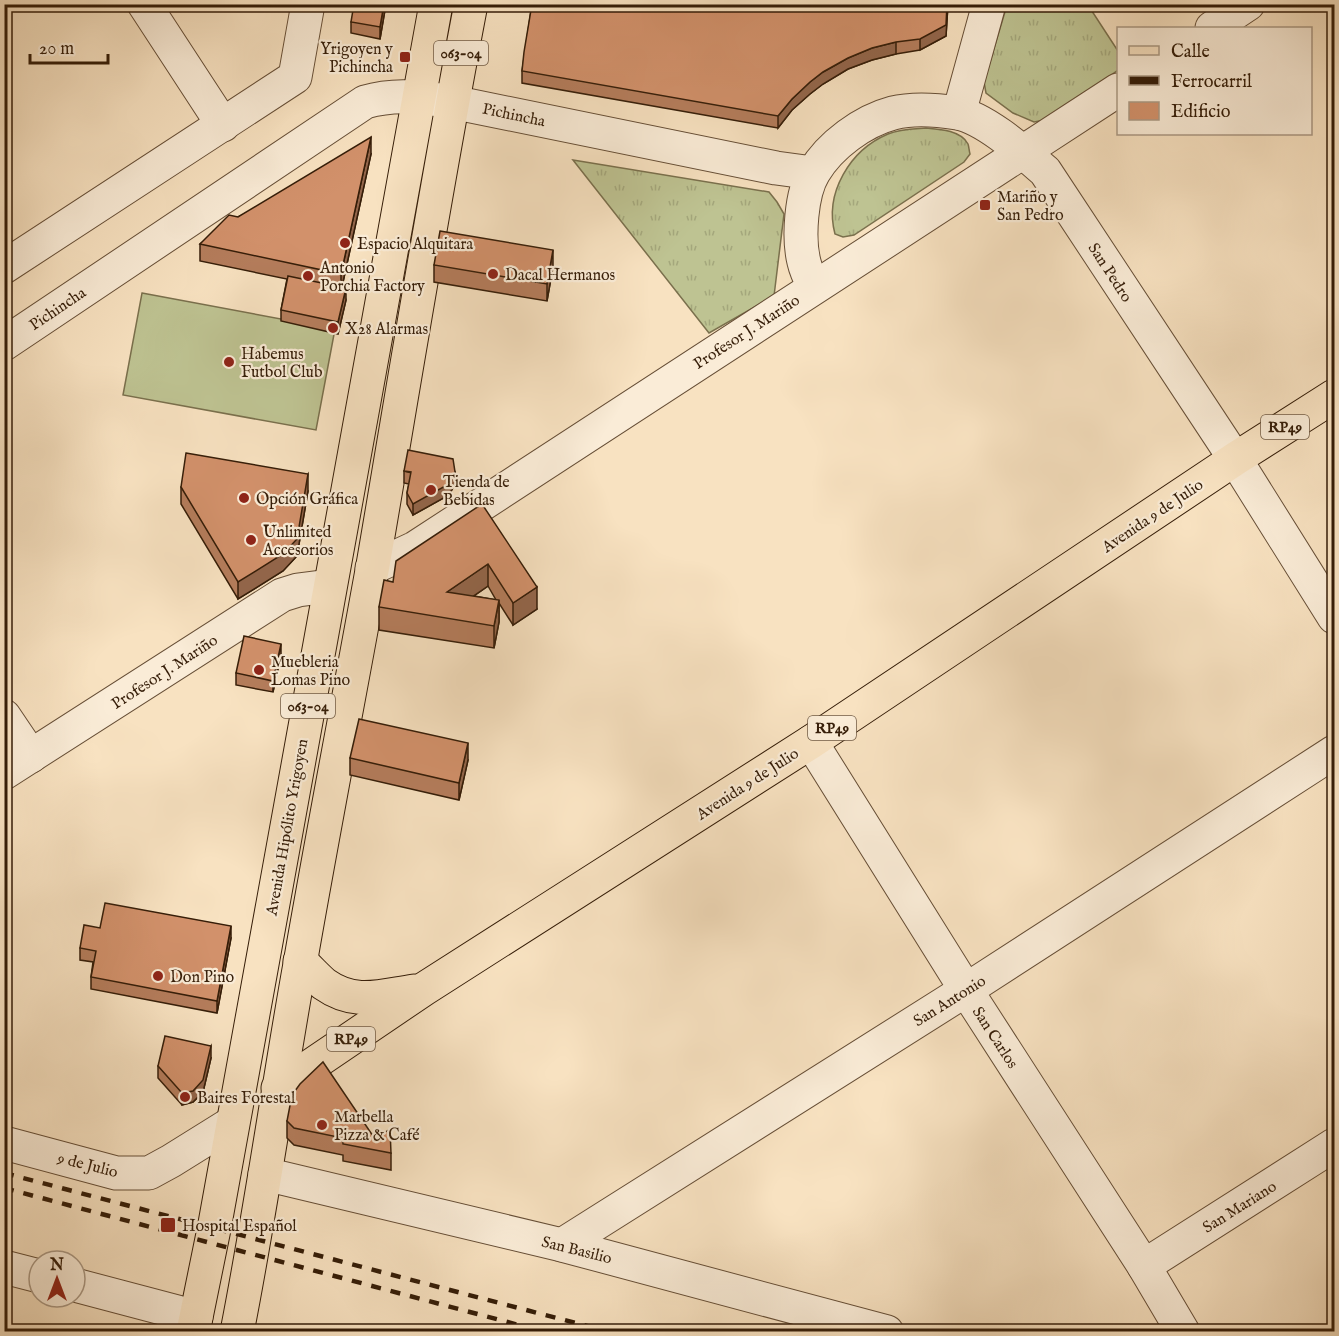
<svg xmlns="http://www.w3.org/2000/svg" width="1339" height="1336" viewBox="0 0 1339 1336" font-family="'IM FELL English',serif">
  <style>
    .grass { fill: url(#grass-tufts); stroke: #7a704d; stroke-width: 1.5 }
    .garden { fill: #bec392; stroke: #7a704d; stroke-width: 1.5 }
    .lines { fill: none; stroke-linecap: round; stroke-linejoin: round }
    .minor-casing { stroke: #664e36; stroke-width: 35 }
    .major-casing { stroke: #351d08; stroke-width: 35 }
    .minor { stroke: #faecd7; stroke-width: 33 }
    .major { stroke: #f8e2c1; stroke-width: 33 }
    .rail { stroke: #351d08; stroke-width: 4.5; stroke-dasharray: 10 10; stroke-linecap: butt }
    .wall { fill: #b57d5c; stroke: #351d08; stroke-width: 1.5; fill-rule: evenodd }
    .shaded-wall { fill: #93664b; stroke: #351d08; stroke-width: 1.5 }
    .building { fill: #d2916b; stroke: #351d08; stroke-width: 1.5 }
    .poi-dot { fill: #8f2418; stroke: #faecd7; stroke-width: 2 }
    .labels { text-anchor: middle; stroke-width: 4.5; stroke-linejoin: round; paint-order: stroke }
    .shield { fill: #faecd7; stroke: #705b46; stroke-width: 1.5 }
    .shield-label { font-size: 15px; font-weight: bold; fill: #351d08 }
    .poi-label { font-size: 16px; fill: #351d08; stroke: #faecd7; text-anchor: start }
    .street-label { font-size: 16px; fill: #351d08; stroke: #faecd7 }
  </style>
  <defs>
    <pattern id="grass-tufts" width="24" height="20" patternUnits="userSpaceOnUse" patternTransform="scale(1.5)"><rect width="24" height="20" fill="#bec392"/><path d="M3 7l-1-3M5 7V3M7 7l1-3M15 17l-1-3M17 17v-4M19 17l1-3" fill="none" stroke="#a4a77c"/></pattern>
  </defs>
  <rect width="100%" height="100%" fill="#f8e2c1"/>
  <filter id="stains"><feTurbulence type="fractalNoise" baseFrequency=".00333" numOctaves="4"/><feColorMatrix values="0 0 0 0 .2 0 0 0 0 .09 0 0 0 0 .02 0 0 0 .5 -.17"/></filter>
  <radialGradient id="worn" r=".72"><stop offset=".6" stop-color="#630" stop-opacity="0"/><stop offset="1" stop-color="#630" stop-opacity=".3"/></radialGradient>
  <g class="grass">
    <polygon points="1007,5 1088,5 1118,51 1118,70 1050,119 1034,122 1013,113 986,93 984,82"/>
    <path d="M 926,128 C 938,129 961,130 968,144 C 969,147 969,150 970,154 L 964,162 L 854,235 L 843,237 L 835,234 C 824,193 850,150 888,134 C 900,129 913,129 926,128 Z"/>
    <polygon points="573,160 769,192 777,202 784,214 774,296 709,333"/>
  </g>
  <polygon class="garden" points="142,293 335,329 316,430 123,395"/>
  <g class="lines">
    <g class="minor-casing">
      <g id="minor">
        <polyline points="144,4 223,125"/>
        <polyline points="1212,28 1248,4"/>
        <polyline points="959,113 989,4"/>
        <polyline points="4,267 295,77 308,4"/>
        <path d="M 814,287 C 810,279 806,271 804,262 C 798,238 801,193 814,172 C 830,145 863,121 893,113 C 913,108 938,110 957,113 C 985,118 1024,153 1045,171 L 1235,459 L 1334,617"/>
        <path d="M 4,344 L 365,102 C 395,93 422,97 452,102 L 776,168 L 813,173"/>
        <polyline points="372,568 415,548 1118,90"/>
        <polyline points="4,716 31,756"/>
        <polyline points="811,742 966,990 1144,1266 1183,1332"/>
        <polyline points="4,773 282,595 298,590 329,586"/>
        <polyline points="4,1143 116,1173 149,1173 171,1161 232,1123"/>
        <polyline points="265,1174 562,1245 887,1332"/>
        <polyline points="562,1245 966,990 1334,752"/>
        <polyline points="1144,1266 1334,1145"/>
        <polyline points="4,1267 39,1276"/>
        <polyline points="75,1285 196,1317"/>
      </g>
    </g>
    <g class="major-casing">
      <g id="major">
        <path d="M 300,961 C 308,968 316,977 324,984 C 355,1006 380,996 414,991"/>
        <polyline points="278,1088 424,989 811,742 1235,459 1334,396"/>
        <polyline points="193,1332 214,1229 436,4"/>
        <path d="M 237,1332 C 261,1210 278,1087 300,964 C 323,831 349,698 373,565 C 405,378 435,191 471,4"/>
      </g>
    </g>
    <use href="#minor" class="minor"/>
    <use href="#major" class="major"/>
    <g class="rail">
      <polyline points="4,1173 610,1332"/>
      <polyline points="4,1188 545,1332"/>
    </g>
  </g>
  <g class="wall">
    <polygon points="386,4 380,39 351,33 351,22"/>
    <polygon points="532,4 948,4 946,36 920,50 896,54 872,60 848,69 823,84 810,94 792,110 778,128 522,83 522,71"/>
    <polygon points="371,154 342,287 346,300 338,334 281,321 281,310 287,279 200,261 200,244 238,217"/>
    <polygon points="434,265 553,267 547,301 434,282"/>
    <polygon points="404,471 455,484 449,495 413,515 407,504 407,493 409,484 404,483"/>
    <polygon points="181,487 308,491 297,556 283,571 238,599 181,504"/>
    <path d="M 482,504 L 537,609 L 513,625 L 499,603 L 499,622 L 494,648 L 379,630 L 379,607 L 393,582 ZM 488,586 L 496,600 L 474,596 Z"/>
    <polygon points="281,655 273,692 236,685 236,673"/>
    <polygon points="350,758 468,760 459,800 350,775"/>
    <polygon points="100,928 231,938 217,1013 91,989 91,977 93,962 80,960 80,948"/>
    <polygon points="211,1058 203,1092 193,1102 182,1105 158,1078 158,1066"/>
    <polygon points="287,1121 375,1139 391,1153 391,1170 343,1161 343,1155 294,1145 287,1138"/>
  </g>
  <g class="shaded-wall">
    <polygon points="384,4 386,4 380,39 380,27"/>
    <polygon points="947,4 948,4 946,36 920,50 920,39"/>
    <polygon points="896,42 896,54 872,60 848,69 823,84 810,94 792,110 778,128 778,116 792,99 810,82 823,72 848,58 872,48"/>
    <polygon points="371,137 371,154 341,291 341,274"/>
    <polygon points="553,250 553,267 547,301 547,284"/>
    <polygon points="346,288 346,300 338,334 338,322"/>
    <polygon points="455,472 455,484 449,495 413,515 413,504"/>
    <polygon points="308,474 308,491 297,556 283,571 238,599 238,582"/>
    <polygon points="488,564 488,586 447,614 447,592"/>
    <polygon points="537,587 537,609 513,625 513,603"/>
    <polygon points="499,600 499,622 494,648 494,626"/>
    <polygon points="281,644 281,655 273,692 273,681"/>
    <polygon points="468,743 468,760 459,800 459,783"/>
    <polygon points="231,926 231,938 217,1013 217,1001"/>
    <polygon points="211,1046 211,1058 203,1092 193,1102 182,1105 182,1093"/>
  </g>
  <g class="building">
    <polygon points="354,4 384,4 380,27 351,22"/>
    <polygon points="532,4 947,4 946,25 920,39 896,42 872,48 848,58 823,72 810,82 792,99 778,116 522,71 524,52"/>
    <polygon points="371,137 341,274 200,244 229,215 238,217"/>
    <polygon points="440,231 553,250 547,284 434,265"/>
    <polygon points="288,276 346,288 338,322 281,310"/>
    <polygon points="408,450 453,459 455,472 449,484 413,504 407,493 411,472 404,471"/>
    <polygon points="186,453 308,474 297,539 283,554 238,582 181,487"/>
    <polygon points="482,504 537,587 513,603 488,564 447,592 499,600 494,626 379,607 384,580 393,582 396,561"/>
    <polygon points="244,636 281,644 273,681 236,673"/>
    <polygon points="359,719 468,743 459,783 350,758"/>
    <polygon points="105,903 231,926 217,1001 91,977 96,951 80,948 84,925 100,928"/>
    <polygon points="165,1036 211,1046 203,1080 193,1091 182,1093 158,1066"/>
    <polygon points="323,1062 375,1139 390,1129 391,1153 343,1144 343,1138 294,1128 287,1121 292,1095 300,1084"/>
  </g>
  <g class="poi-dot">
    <rect x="399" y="51" width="12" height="12" rx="3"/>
    <rect x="979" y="199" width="12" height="12" rx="3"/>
    <circle cx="345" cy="243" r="6"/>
    <circle cx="493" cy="274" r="6"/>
    <circle cx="308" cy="276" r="6"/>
    <circle cx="333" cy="328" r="6"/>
    <circle cx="229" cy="362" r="6"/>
    <circle cx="431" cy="490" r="6"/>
    <circle cx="244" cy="498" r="6"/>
    <circle cx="251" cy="540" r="6"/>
    <circle cx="259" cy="670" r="6"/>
    <circle cx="158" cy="976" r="6"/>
    <circle cx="185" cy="1097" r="6"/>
    <circle cx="322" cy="1125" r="6"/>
    <rect x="160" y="1217" width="16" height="16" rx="3"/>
  </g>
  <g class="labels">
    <g class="shield">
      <rect x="434" y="41" width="54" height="24" rx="4.5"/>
      <rect x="1261" y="415" width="48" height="24" rx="4.5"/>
      <rect x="281" y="694" width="54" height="24" rx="4.5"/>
      <rect x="808" y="716" width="48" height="24" rx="4.5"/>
      <rect x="327" y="1027" width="48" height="24" rx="4.5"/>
    </g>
    <g class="shield-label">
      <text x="461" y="58">063-04</text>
      <text x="1285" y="432">RP49</text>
      <text x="308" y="711">063-04</text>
      <text x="832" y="733">RP49</text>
      <text x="351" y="1044">RP49</text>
    </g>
    <g class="poi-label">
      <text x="393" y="54" text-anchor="end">Yrigoyen y<tspan x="393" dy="18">Pichincha</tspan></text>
      <text x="997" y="202">Mariño y<tspan x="997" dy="18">San Pedro</tspan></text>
      <text x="357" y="249">Espacio Alquitara</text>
      <text x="320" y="273">Antonio<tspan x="320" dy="18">Porchia Factory</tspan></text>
      <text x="505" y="280">Dacal Hermanos</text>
      <text x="345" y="334">X28 Alarmas</text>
      <text x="241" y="359">Habemus<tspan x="241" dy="18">Futbol Club</tspan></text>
      <text x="443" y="487">Tienda de<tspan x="443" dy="18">Bebidas</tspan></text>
      <text x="256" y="504">Opción Gráfica</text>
      <text x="263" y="537">Unlimited<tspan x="263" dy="18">Accesorios</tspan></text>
      <text x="271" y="667">Muebleria<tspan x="271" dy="18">Lomas Pino</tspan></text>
      <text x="170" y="982">Don Pino</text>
      <text x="197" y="1103">Baires Forestal</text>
      <text x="334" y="1122">Marbella<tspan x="334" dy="18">Pizza &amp; Café</tspan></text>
      <text x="182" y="1231">Hospital Español</text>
    </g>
    <g class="street-label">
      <text transform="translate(514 114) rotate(12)" y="6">Pichincha</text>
      <text transform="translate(1111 272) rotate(57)" y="6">San Pedro</text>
      <text transform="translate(57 308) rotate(-34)" y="6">Pichincha</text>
      <text transform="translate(746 331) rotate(-33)" y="6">Profesor J. Mariño</text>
      <text transform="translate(1152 515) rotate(-34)" y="6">Avenida 9 de Julio</text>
      <text transform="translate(164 671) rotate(-33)" y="6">Profesor J. Mariño</text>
      <text transform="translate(747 783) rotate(-33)" y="6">Avenida 9 de Julio</text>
      <text transform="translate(286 827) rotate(-80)" y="6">Avenida Hipólito Yrigoyen</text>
      <text transform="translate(949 1000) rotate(-32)" y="6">San Antonio</text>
      <text transform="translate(996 1037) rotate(57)" y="6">San Carlos</text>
      <text transform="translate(88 1164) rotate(14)" y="6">9 de Julio</text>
      <text transform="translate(1239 1206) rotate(-32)" y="6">San Mariano</text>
      <text transform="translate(577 1249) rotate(14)" y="6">San Basilio</text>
    </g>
  </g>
  <rect width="1339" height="1336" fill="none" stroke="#f8e2c1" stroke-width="24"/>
  <rect x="6" y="6" width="1327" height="1324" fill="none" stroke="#351d08" stroke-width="3"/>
  <rect x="12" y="12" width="1315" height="1312" fill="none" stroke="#351d08" stroke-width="1.5"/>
  <rect x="1117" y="27" width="195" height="108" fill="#faecd7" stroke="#ab9984" stroke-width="1.5"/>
  <rect x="1129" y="46" width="30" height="9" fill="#f8e2c1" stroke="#ab9984" stroke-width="1.5"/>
  <text x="1171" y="57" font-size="18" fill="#351d08">Calle</text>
  <rect x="1129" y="76" width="30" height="9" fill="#351d08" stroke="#ab9984" stroke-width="1.5"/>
  <text x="1171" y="87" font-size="18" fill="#351d08">Ferrocarril</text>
  <rect x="1129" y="102" width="30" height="18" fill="#d2916b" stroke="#ab9984" stroke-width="1.5"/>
  <text x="1171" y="117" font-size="18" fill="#351d08">Edificio</text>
  <g transform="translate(57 1279)"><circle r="28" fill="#faecd7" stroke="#ab9984" stroke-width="1.5"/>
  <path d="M0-4.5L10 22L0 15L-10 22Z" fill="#8f2418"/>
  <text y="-9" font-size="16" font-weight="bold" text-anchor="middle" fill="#351d08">N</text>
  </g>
  <path d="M30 54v9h78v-9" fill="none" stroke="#351d08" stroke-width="3"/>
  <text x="39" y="54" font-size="18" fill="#351d08" stroke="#faecd7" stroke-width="4.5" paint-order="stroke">20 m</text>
  <rect width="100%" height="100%" filter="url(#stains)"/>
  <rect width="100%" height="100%" fill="url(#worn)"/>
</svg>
